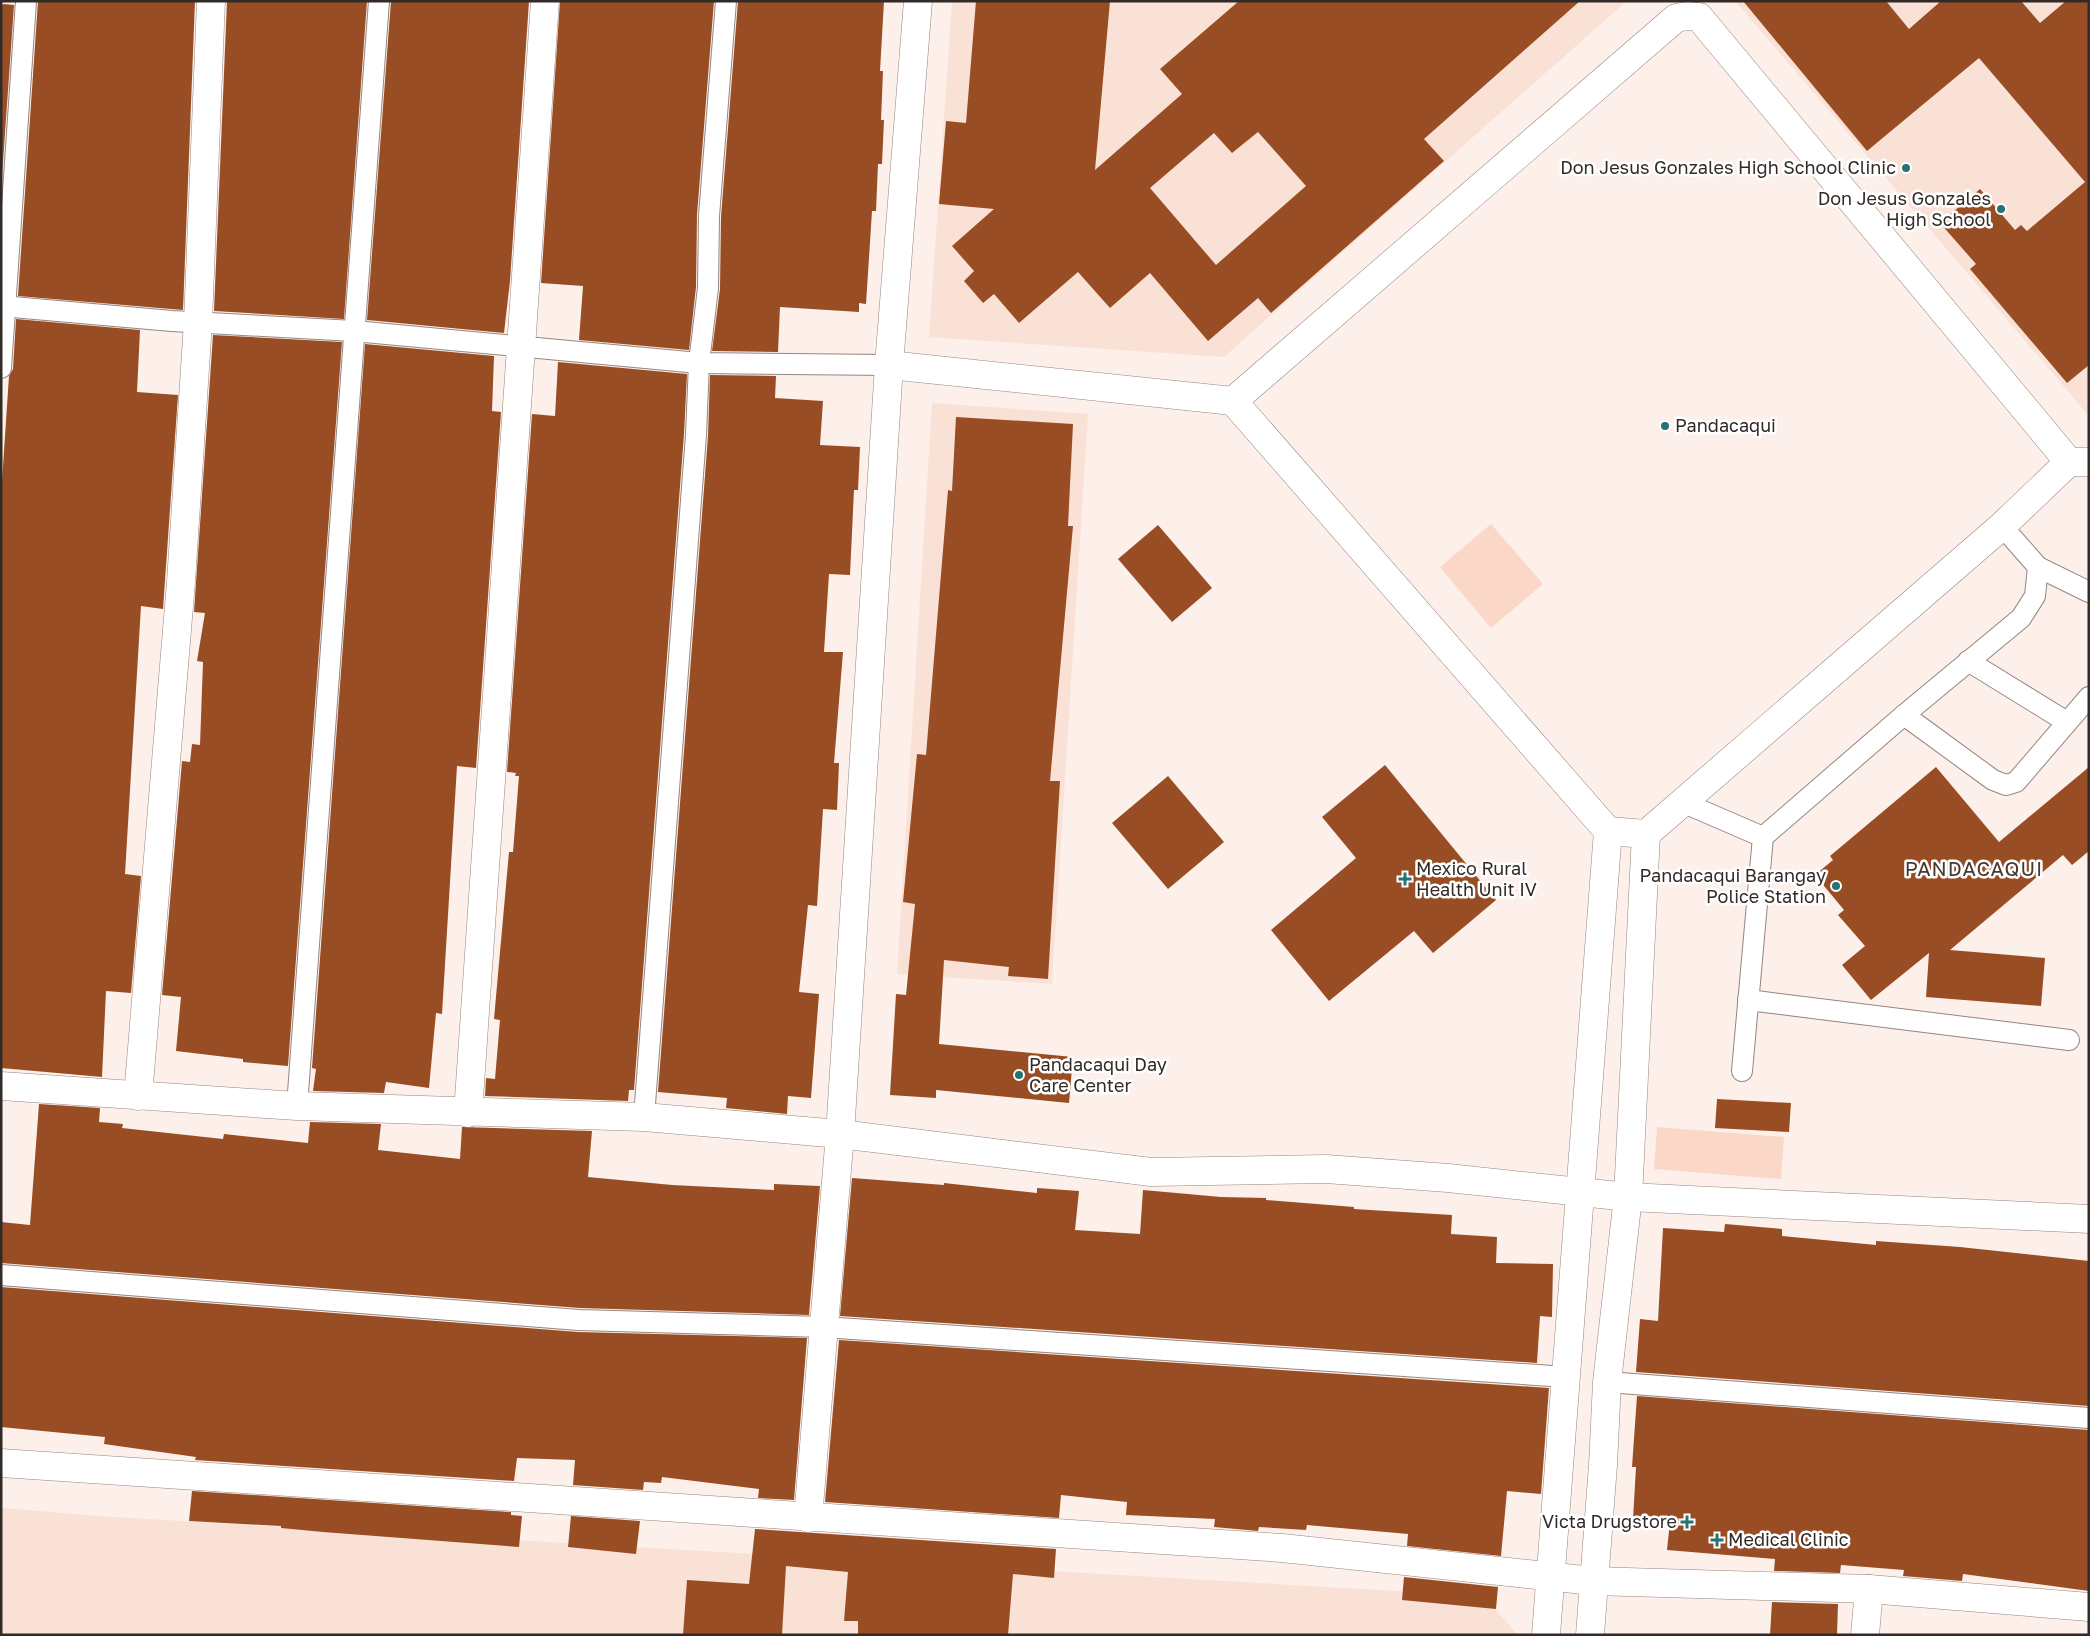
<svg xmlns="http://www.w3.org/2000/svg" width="2090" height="1636" viewBox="0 0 2090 1636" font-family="'Golos Text',sans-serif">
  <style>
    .built { fill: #fae1d5 }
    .green { fill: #fbd7c7 }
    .building { fill: #994d24; fill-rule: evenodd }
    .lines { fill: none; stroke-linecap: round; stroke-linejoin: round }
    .lane-casing { stroke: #95867f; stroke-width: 22 }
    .street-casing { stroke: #95867f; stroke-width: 29 }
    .secondary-casing { stroke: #95867f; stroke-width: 29 }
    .lane { stroke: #fff; stroke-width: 20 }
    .street { stroke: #fff; stroke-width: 28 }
    .secondary { stroke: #fff; stroke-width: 28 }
    .poi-dot { fill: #277273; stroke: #fff; stroke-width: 2 }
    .labels { text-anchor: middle; stroke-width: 5; stroke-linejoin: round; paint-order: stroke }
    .poi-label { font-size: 18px; fill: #312a27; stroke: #fff; text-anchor: end }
    .quarter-label { font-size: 20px; letter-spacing: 1px; fill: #473933; stroke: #fff }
  </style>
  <rect width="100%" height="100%" fill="#fdefe9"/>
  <g class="built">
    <polygon points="952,1 1627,1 1224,357 929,337"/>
    <polygon points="1737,1 2089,1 2089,416 1737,3"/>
    <polygon points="932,403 1088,414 1052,984 897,974"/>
    <polygon points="1,1508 112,1517 1483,1596 1518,1635 1,1635"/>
  </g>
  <g class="green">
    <polygon points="1491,524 1543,584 1491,628 1440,567"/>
    <polygon points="1657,1127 1784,1137 1781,1179 1654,1169"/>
  </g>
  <g class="building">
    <polygon points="38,1 195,1 183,310 18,296"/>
    <polygon points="227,1 367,1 344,319 214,311"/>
    <polygon points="391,1 529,1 510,281 504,333 367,320"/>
    <polygon points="560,1 714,1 697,215 696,287 689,350 579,340 583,286 541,283"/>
    <polygon points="738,1 884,1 880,71 883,71 881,120 884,120 882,164 878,164 876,211 872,211 866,304 859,303 859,312 780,307 778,352 712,351 720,289 721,217"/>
    <path d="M 976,1 L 1110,1 L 1095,170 L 1182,94 L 1160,69 L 1239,1 L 1580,1 L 1424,139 L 1444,161 L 1271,313 L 1258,298 L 1208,341 L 1150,273 L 1110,308 L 1078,272 L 1019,323 L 994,294 L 983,303 L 964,281 L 974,271 L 952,246 L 994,209 L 939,204 L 946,121 L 966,123 ZM 1258,132 L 1306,186 L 1216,265 L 1150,188 L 1214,133 L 1232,153 Z"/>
    <polygon points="1743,1 1886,1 1909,29 1941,1 2021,1 2040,23 2066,1 2089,1 2089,365 2067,383 1970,269 1976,264 1940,223 1980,189 2015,230 2021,225 2027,231 2085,182 1979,58 1867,151"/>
    <polygon points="4,4 14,5 1,190 1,6"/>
    <polygon points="16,319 140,330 137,392 178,395 163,609 141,606 125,874 141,876 131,993 106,991 102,1077 1,1068 1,496 9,376 13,369"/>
    <polygon points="213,335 342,342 288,1066 243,1062 243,1059 176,1051 181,997 162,995 182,761 190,762 192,744 200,745 203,662 197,661 205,613 194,612"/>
    <polygon points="365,344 494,356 492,411 501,412 476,768 457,766 442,1014 436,1013 429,1088 386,1082 384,1093 313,1091 316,1069 312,1068"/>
    <polygon points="558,362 687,374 684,434 634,1090 629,1090 628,1101 485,1096 486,1078 495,1079 500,1020 494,1019 509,852 513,852 519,776 515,776 516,773 507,772 532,414 555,416"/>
    <polygon points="710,375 776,376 775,398 823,401 820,445 860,447 858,490 854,490 850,575 829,574 824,652 843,652 834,763 839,763 837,810 823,809 817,906 808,905 799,992 819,994 811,1098 788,1096 787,1114 726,1108 727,1098 658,1092 708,436"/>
    <polygon points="956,417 1073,424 1068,526 1073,526 1050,781 1060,781 1048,979 1008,976 1009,967 944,960 939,1044 1073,1057 1069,1103 936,1090 936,1098 890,1095 896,994 906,995 915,904 903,902 917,754 926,755 948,490 952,491"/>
    <polygon points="1158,525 1212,588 1172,622 1118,559"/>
    <polygon points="1385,765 1496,900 1433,953 1414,931 1329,1001 1271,930 1356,858 1322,817"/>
    <polygon points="1936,767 1999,842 2089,767 2089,851 2072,865 2063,855 1950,950 2045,958 2041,1006 1926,997 1929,953 1871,1000 1842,965 1865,946 1838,915 1844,910 1815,875 1833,860 1830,856"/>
    <polygon points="1168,776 1224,842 1168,889 1112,823"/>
    <polygon points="1717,1099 1791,1103 1789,1132 1715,1128"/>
    <polygon points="39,1104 100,1108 99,1122 123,1124 122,1128 223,1139 224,1134 308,1143 310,1122 381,1124 378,1150 460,1159 462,1127 592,1131 588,1177 672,1185 774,1190 774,1184 820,1186 809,1315 580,1308 1,1263 1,1222 30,1225"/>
    <polygon points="852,1178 944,1185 944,1183 1037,1193 1037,1188 1079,1191 1075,1230 1140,1234 1143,1190 1221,1197 1266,1198 1266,1200 1354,1207 1354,1209 1452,1215 1451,1234 1497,1237 1496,1263 1553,1264 1552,1317 1540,1316 1537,1363 840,1316"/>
    <polygon points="1725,1224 1782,1229 1782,1236 1876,1245 1876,1241 1960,1247 2089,1261 2089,1406 1636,1372 1640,1319 1658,1321 1663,1228 1724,1232"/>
    <polygon points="1,1287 578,1332 807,1338 794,1500 758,1498 759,1489 662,1477 661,1483 644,1482 643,1490 573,1485 575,1460 517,1458 514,1481 195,1460 196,1457 104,1444 105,1437 1,1427"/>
    <polygon points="839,1340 1549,1388 1541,1494 1507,1491 1501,1556 1407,1546 1408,1534 1307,1525 1306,1530 1259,1527 1258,1531 1214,1527 1215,1519 1126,1515 1127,1502 1061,1495 1059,1518 825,1502"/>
    <polygon points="1637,1396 2089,1430 2089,1591 1963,1574 1962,1581 1903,1576 1904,1570 1841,1565 1840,1573 1774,1571 1775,1559 1667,1550 1670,1522 1633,1519 1636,1467 1632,1467"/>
    <polygon points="192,1491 511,1512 511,1515 522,1516 519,1547 323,1532 281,1528 281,1526 189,1521"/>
    <polygon points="571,1516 640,1521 636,1554 568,1547"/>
    <polygon points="755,1529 1056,1549 1054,1578 1013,1574 1008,1635 858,1635 858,1621 844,1621 848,1572 786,1566 782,1635 683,1635 687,1580 749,1584"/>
    <polygon points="1404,1577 1498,1587 1496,1609 1402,1600"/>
    <polygon points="1772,1602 1838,1604 1837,1635 1770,1635"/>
  </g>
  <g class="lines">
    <g class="lane-casing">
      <g id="lane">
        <polyline points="1,306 172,321 354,331 699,363 889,365"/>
        <polyline points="1,368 26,1"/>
        <polyline points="2038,567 2089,592"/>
        <polyline points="1968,661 2067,722"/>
        <polyline points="1904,715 1993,780 2006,785 2016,782 2089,697"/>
        <polyline points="1682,802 1763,837 1904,715 2021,618 2035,596 2038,567 2002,526"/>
        <polyline points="1748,1000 2069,1040"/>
        <polyline points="1742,1071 1763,837"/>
        <polyline points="297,1106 379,1"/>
        <polyline points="644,1117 696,435 699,363 708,288 709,216 726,1"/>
        <polyline points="1,1275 579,1320 823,1327 1567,1377"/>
        <polyline points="1607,1382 2089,1418"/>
      </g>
    </g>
    <g class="street-casing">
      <g id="street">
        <polyline points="889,365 1233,401"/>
        <polyline points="2069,462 2089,462"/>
        <polyline points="1,1086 297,1106 644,1117 840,1134 1151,1172 1326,1169 1448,1178 1628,1197 2089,1219"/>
        <polyline points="138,1096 181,582 198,322 211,1"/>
        <polyline points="468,1113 545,1"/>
        <polyline points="1,1463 1282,1548 1593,1581 1869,1589 2089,1607"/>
        <polyline points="808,1518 840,1134 889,365 918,1"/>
        <polyline points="1865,1635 1869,1589"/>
      </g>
    </g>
    <g class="secondary-casing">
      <g id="secondary">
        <polygon points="1687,16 1699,17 2069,462 2002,526 1646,834 1608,831 1233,401 1676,18"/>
        <polyline points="1546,1635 1608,831"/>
        <polyline points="1590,1635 1603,1465 1607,1382 1628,1197 1646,834"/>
      </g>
    </g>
    <use href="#lane" class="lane"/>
    <use href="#street" class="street"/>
    <use href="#secondary" class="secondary"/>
  </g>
  <g class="poi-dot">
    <circle cx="1906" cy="168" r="5"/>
    <circle cx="2001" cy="209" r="5"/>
    <circle cx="1665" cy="426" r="5"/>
    <path d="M1402.5 871.5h5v5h5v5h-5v5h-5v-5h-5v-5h5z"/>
    <circle cx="1836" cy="886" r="5"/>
    <circle cx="1019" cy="1075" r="5"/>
    <path d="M1684.5 1514.5h5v5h5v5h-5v5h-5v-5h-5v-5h5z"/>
    <path d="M1714.5 1532.5h5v5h5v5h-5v5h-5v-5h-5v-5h5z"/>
  </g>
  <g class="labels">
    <g class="poi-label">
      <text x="1896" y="174">Don Jesus Gonzales High School Clinic</text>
      <text x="1991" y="205">Don Jesus Gonzales<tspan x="1991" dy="21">High School</tspan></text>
      <text x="1675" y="432" text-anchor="start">Pandacaqui</text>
      <text x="1416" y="875" text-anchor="start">Mexico Rural<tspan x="1416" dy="21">Health Unit IV</tspan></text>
      <text x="1826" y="882">Pandacaqui Barangay<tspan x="1826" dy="21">Police Station</tspan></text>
      <text x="1029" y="1071" text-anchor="start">Pandacaqui Day<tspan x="1029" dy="21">Care Center</tspan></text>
      <text x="1677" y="1528">Victa Drugstore</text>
      <text x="1728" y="1546" text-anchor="start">Medical Clinic</text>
    </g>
    <g class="quarter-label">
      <text x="1974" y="876">PANDACAQUI</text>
    </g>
  </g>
  <rect width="2090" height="1636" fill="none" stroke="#312a27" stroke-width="5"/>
</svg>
